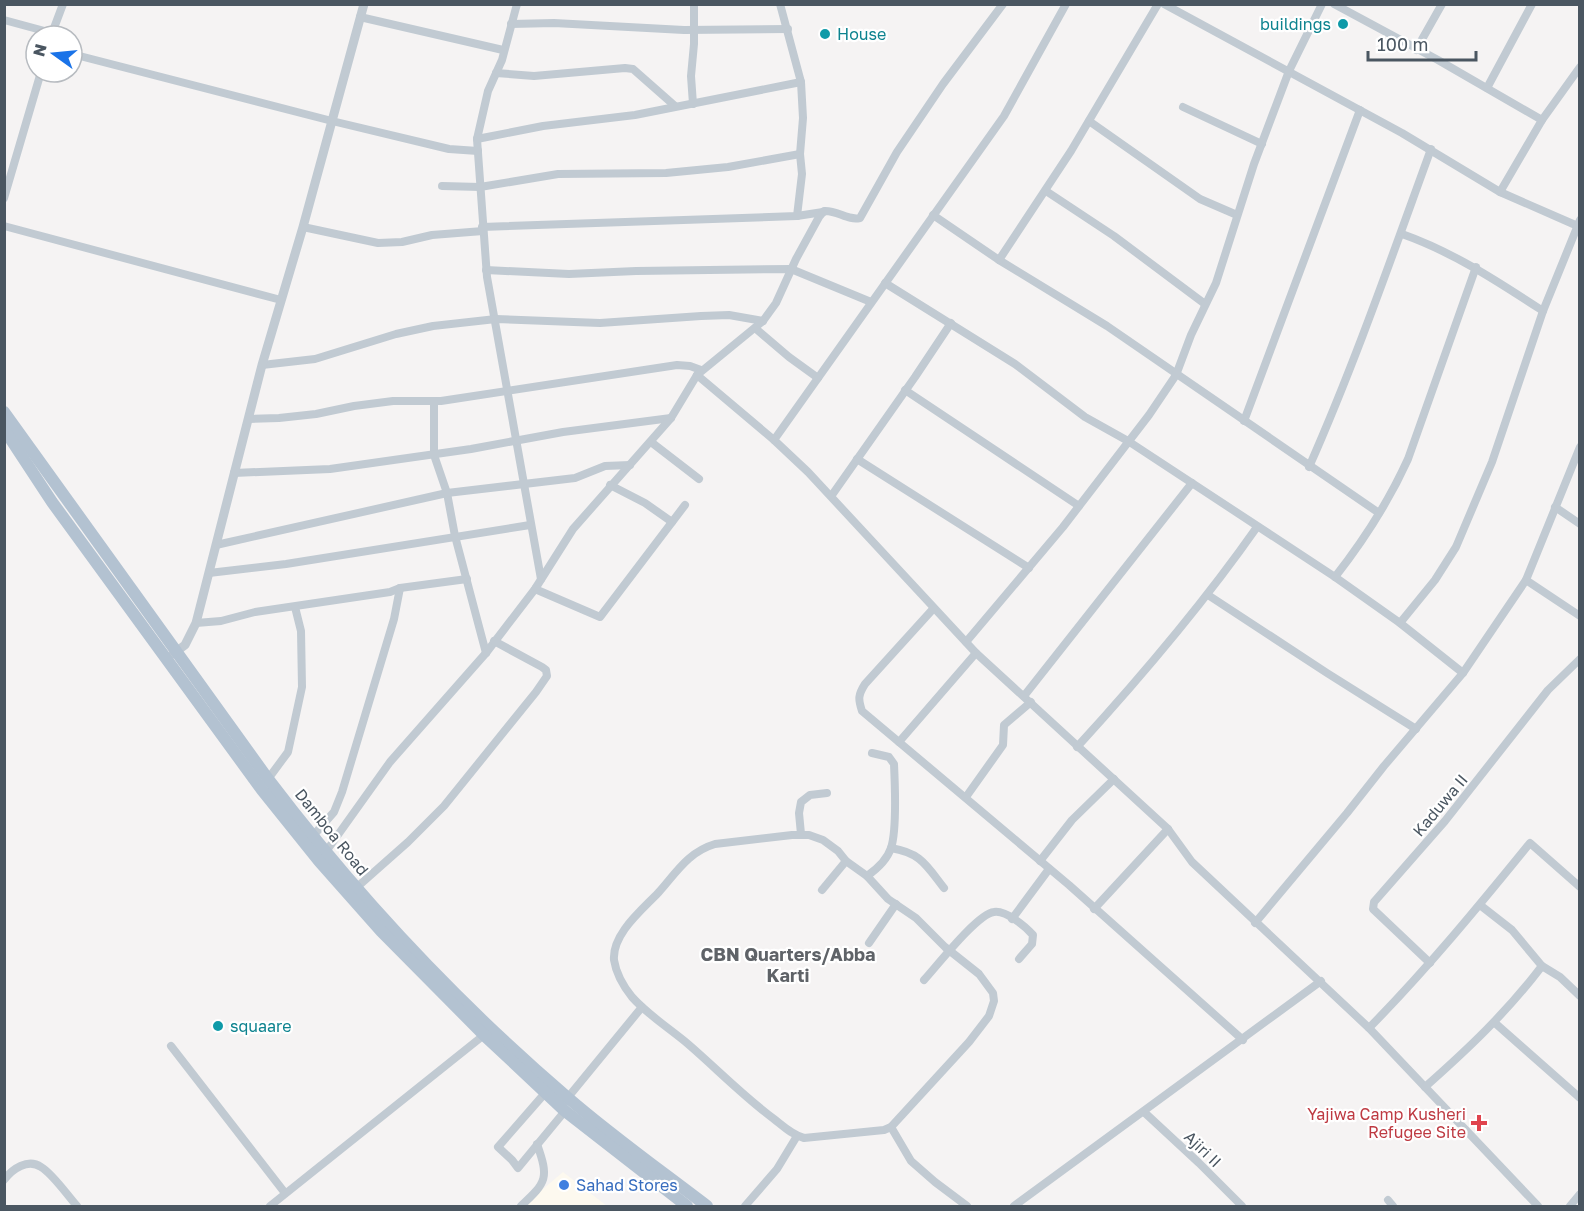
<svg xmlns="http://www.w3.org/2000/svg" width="1584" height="1211" viewBox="0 0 1584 1211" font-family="'Golos Text',sans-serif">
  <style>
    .commercial { fill: #fdf9ef }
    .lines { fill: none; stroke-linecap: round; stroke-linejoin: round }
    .minor { stroke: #c1cad2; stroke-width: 8 }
    .tertiary { stroke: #c1cad2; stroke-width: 9 }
    .primary { stroke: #b3c2d1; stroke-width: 12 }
    .culture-dot { fill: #0f9aa8; stroke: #fff; stroke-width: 2 }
    .health-dot { fill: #e0444e; stroke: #fff; stroke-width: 2 }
    .shop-dot { fill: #3f7fe0; stroke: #fff; stroke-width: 2 }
    .labels { text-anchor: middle; stroke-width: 4.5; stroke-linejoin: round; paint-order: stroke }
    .culture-label { font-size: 16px; fill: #0d838f; stroke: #fff; text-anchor: start }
    .street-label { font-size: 16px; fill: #4a5661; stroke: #fff }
    .health-label { font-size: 16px; fill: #be3a42; stroke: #fff; text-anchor: end }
    .shop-label { font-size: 16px; fill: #366cbe; stroke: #fff; text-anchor: start }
    .neighbourhood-label { font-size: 18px; font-weight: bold; fill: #5f6368; stroke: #fff }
  </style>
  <rect width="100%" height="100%" fill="#f5f3f3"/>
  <polygon class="commercial" points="563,1172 607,1206 523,1206"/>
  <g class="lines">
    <g class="minor">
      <polyline points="517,4 502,60 488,91 477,139 487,277 541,579"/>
      <polyline points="780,4 801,82 803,118 800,154 802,174 797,216"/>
      <polyline points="1164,4 1402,133 1500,192 1580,227"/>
      <polyline points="1334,4 1438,60 1542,120"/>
      <polyline points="360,17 503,50"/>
      <polyline points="4,20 52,33"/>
      <polyline points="511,24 554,23 684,30 788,29"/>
      <polyline points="51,36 63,4"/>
      <polyline points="1416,50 1442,4"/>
      <polyline points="72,54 332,121 449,149 478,151"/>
      <polyline points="496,73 534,76 625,68 633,69 675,106"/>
      <polyline points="1487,88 1532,4"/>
      <polyline points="693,104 691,76 694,44 694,4"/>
      <polyline points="1183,107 1262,144"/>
      <polyline points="1089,121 1200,199 1237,215"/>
      <polyline points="477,139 543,126 635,115 801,82"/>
      <polyline points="442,186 480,187 558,174 666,173 728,167 800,154"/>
      <polyline points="1046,191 1114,236 1205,304"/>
      <polyline points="1500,192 1542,120 1580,67"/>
      <polyline points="4,198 41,72"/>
      <polyline points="933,215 999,260 1107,326 1379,513"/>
      <polyline points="4,226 281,300"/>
      <polyline points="303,227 378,243 402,242 432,235 483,231"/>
      <polyline points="482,227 797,216 823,212"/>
      <path d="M 1402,234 C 1453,252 1497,281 1543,311"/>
      <polyline points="999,260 1071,151 1158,4"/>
      <polyline points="486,270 569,274 636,271 791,269 871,302"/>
      <polyline points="885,283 1015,364 1085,417 1128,441 1335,577 1400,623 1463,673"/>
      <polyline points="755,328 789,357 818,378"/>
      <polyline points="262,365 315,359 396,334 433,326 496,319 600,323 701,316 729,315 763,321"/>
      <polyline points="697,375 774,440 808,472 976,653 1168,829 1192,862 1369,1028 1538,1206"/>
      <polyline points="905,390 1079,506"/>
      <polyline points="434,401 441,401 677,365 690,366 701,370"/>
      <polyline points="249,419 279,418 316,414 354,406 393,401 434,401 434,455 447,493 455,536 486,653"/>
      <polyline points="1244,421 1360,110"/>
      <polyline points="774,440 1004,116 1066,4"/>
      <polyline points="651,442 699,479"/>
      <polyline points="857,459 1029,568"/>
      <path d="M 1309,467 C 1355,363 1392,256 1431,149"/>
      <polyline points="234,473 330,469 471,449 563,432 671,418"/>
      <polyline points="610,485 645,503 672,522"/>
      <polyline points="832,495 915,377 951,323"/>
      <polyline points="1555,507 1580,524"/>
      <polyline points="216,545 447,493 575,478 605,466 630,465"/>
      <polyline points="209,573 286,564 530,525"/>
      <path d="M 1335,577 C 1364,540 1389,501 1408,459 L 1476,267"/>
      <polyline points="1526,580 1580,616"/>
      <polyline points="535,589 600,617 685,505"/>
      <polyline points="1208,595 1327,673 1416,729"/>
      <path d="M 933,609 L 865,684 C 858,695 858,699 862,711 L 1069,885 L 1243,1040"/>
      <polyline points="196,623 221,621 255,612 390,592 400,588 467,579"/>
      <polyline points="1400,623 1435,580 1456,547 1492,462 1543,311 1580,220"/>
      <polyline points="966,642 1063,527 1149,415 1176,375 1191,335 1216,283 1254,164 1289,71 1322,4"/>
      <polyline points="1024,696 1192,483"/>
      <polyline points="899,742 976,653"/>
      <path d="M 1077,747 C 1141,677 1203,604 1257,527"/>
      <polyline points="268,779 288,752 302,687 301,631 295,607"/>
      <polyline points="966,797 1003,745 1004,725 1031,702"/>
      <polyline points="801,834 799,813 801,802 810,795 827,793"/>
      <path d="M 792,835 L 809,835 L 823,840 L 838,851 L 846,861 L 867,876 L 888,899 L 916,918 L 945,947 L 979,974 L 993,993 L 994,1001 L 989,1016 L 969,1042 L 891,1127 L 884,1130 L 804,1138 C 792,1135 783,1126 774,1119 C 743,1096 717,1069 688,1044 C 669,1028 648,1015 632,997 C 624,987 616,973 614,960 C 612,934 642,910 658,893 C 676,873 688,852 715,844 Z"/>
      <polyline points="312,837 334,812 342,792 394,619 400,588"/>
      <path d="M 891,848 C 921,853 926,865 944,888"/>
      <path d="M 325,853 L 390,762 L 486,653 L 535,589 L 573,529 L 671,418 L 697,375 L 763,321 L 776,303 L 796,259 L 819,217 L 824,211 C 837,210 848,221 860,218 L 897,152 L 943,84 L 1003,4"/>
      <polyline points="1040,861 1072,820 1114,779"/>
      <path d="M 867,876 C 877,869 887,860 891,848 C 897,830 895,785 894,764 L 889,757 L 872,753"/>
      <polyline points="356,888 408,842 444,806 536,692 547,676 546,670 542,667 494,641"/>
      <polyline points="822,890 846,861"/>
      <polyline points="1480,905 1512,930 1542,966 1560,977 1580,996"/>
      <polyline points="1094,909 1168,829"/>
      <polyline points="1012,919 1049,869"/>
      <polyline points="1255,923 1347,813 1384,766 1463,673 1526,580 1580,447"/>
      <polyline points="869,943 896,904"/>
      <polyline points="1430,963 1373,909 1374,902 1445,821 1548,690 1580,659"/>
      <path d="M 924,980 C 937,966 977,914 994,912 C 1006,910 1026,927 1033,935 L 1032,944 L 1019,959"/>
      <polyline points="1495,1023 1580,1098"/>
      <path d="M 1369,1028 C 1427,969 1478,907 1530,843 L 1580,887"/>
      <polyline points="171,1046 285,1193"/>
      <path d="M 1425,1087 C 1468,1049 1507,1012 1542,966"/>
      <polyline points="546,1092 498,1147 512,1160 518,1168 565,1111"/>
      <polyline points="565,1101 642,1007"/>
      <polyline points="1144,1112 1199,1163 1242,1206"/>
      <polyline points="891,1127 911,1161 935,1182 967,1206"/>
      <path d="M 4,1180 C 12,1169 28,1158 41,1167 C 52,1173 68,1196 77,1206"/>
      <polyline points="1388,1200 1393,1206"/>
      <polyline points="270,1206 484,1035"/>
      <path d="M 521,1206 C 547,1182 549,1178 537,1144"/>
      <polyline points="745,1206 777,1169 797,1136"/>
      <polyline points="1014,1206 1321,981"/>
      <polyline points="1570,1206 1580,1194"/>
    </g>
    <polyline class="tertiary" points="173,654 185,645 196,623 262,365 303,227 364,4"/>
    <g class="primary">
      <path d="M 4,412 L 268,779 C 356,895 456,1002 567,1097 C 612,1136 660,1170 707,1206"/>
      <polyline points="4,429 52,502 262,790 319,861 381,931 484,1035 565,1111 687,1206"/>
    </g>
  </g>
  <g class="culture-dot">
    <circle cx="1343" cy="24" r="6"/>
    <circle cx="825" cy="34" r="6"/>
    <circle cx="218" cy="1026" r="6"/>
  </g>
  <path class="health-dot" d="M1476 1114h6v6h6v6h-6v6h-6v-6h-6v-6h6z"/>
  <circle class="shop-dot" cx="564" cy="1185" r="6"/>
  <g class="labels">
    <g class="culture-label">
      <text x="1331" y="30" text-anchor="end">buildings</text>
      <text x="837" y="40">House</text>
      <text x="230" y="1032">squaare</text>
    </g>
    <g class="street-label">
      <text transform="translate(1440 805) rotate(-50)" y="6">Kaduwa II</text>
      <text transform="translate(332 832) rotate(51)" y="6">Damboa Road</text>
      <text transform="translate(1203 1149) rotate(44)" y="6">Ajiri II</text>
    </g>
    <g class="health-label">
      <text x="1466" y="1120">Yajiwa Camp Kusheri<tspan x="1466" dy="18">Refugee Site</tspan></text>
    </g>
    <g class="shop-label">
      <text x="576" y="1191">Sahad Stores</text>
    </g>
    <g class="neighbourhood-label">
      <text x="788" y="961">CBN Quarters/Abba<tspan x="788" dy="21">Karti</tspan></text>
    </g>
  </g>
  <rect width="1584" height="1211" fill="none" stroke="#4a5661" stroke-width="12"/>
  <g transform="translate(54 54) rotate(285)"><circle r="28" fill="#ffffff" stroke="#b7bbc0" stroke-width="1.5"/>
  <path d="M0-4.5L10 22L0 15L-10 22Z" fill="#1a73e8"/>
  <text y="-9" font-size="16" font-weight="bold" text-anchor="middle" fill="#4a5661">N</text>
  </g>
  <path d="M1368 51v9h108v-9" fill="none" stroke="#4a5661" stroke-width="3"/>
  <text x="1377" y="51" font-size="18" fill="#4a5661" stroke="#ffffff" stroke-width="4.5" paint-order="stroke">100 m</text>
</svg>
